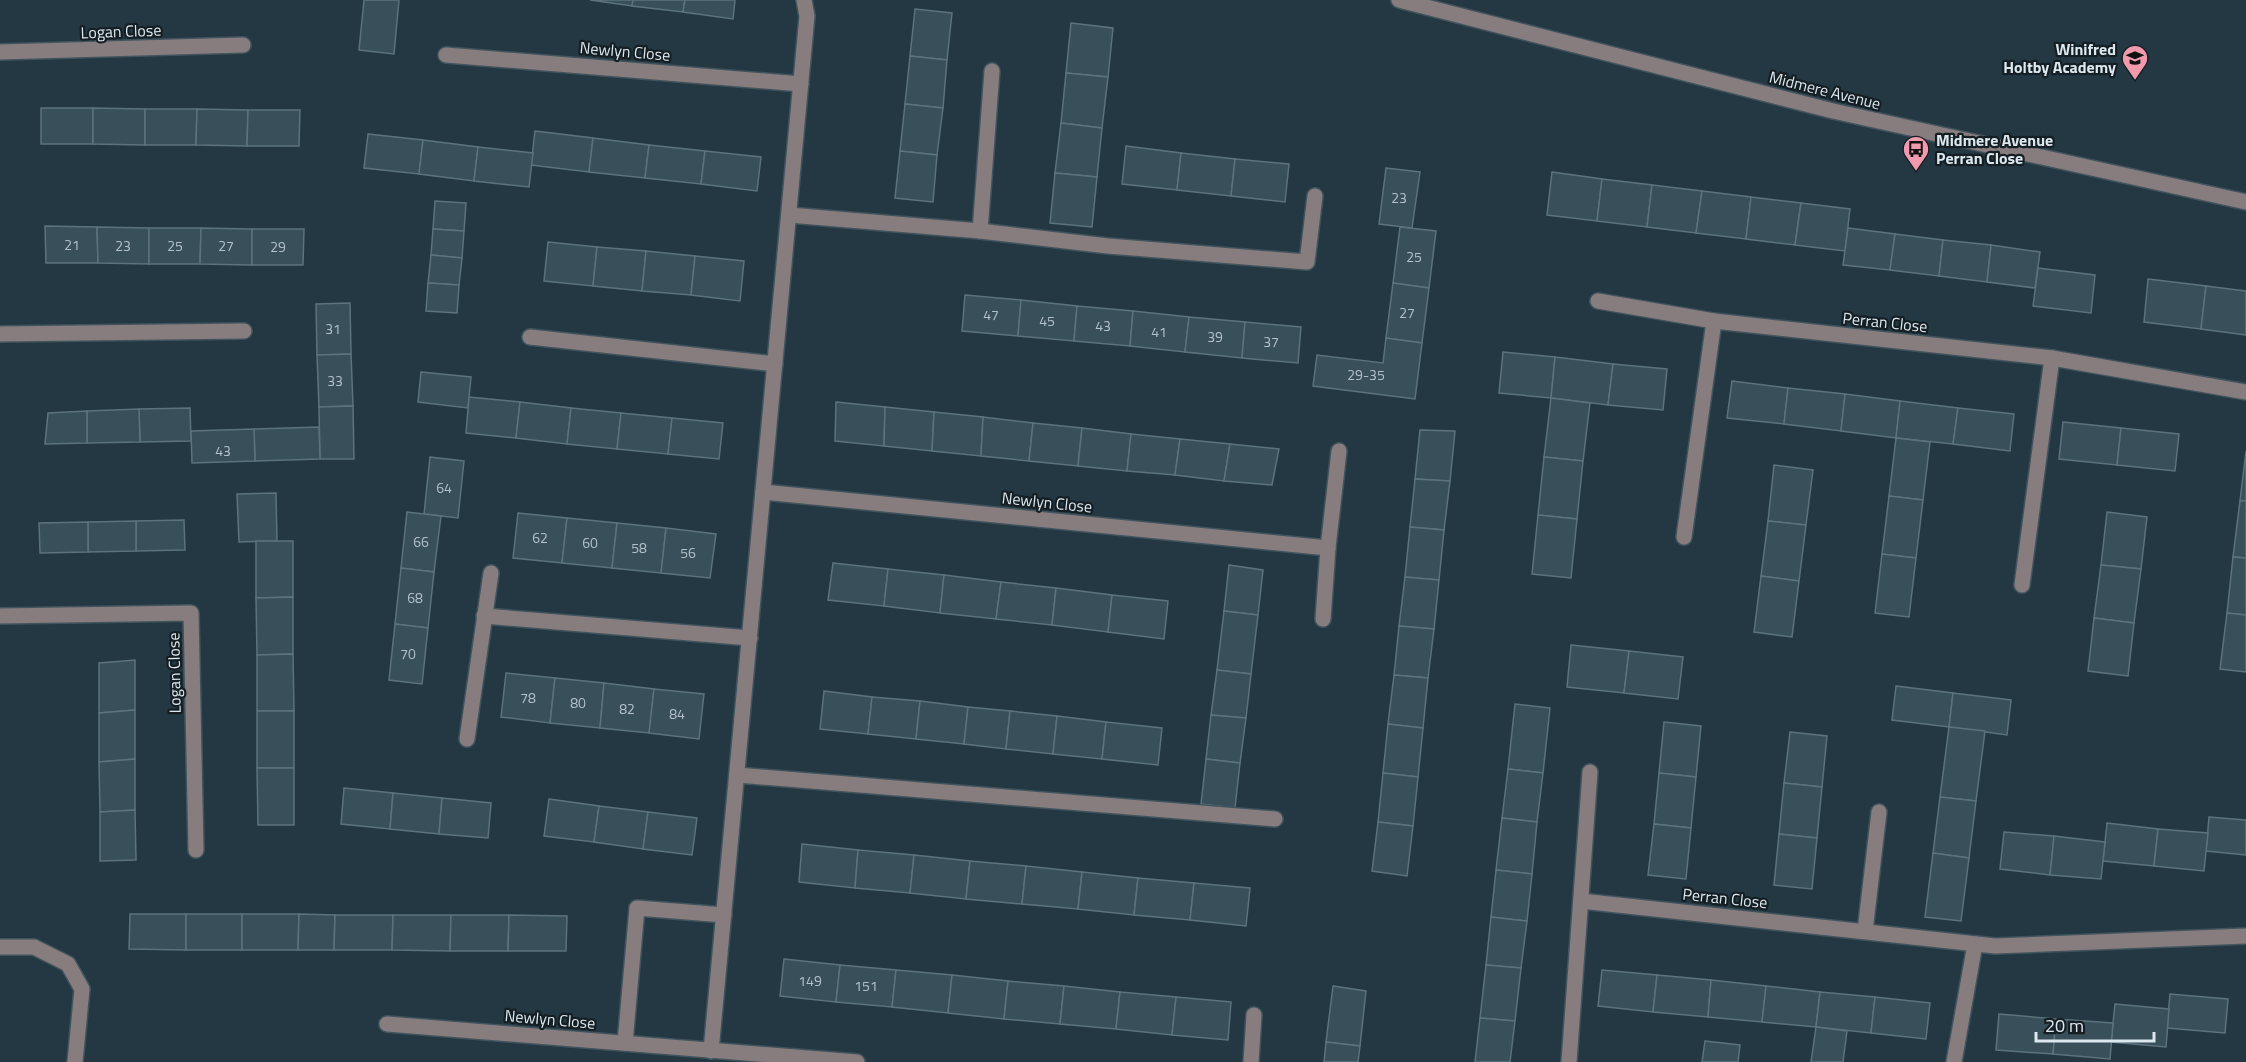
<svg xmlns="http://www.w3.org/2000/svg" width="2246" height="1062" viewBox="0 0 2246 1062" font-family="'Titillium Web',sans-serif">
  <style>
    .building { fill: #394f5a; stroke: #5c737e; stroke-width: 1.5 }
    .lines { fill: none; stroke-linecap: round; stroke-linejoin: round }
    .minor-casing { stroke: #41545e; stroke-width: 18 }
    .minor { stroke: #877c7e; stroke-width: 15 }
    .labels { text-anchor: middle; stroke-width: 4.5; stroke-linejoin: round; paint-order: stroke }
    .number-label { font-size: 14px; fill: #b3c2ca }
    .street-label { font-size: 16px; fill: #dce8ef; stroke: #151e23 }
    .poi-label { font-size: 16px; font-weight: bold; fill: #dce8ef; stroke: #151e23; text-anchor: end }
  </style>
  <rect width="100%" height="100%" fill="#233842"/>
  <g class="building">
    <polygon points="364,0 399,0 394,54 359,50"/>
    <polygon points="590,0 633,0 632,6"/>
    <polygon points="633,0 685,0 683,12 632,6"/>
    <polygon points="685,0 735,0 733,19 683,12"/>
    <polygon points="915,9 952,13 947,60 910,56"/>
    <polygon points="1071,23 1113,28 1108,77 1066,73"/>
    <polygon points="910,56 947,60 943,108 905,104"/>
    <polygon points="1066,73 1108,77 1102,128 1061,123"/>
    <polygon points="905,104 943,108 937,155 900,151"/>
    <rect x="41" y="108" width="52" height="36"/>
    <polygon points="93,108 145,109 145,145 93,144"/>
    <polygon points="145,109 197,109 196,145 145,145"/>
    <polygon points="197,109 248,110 247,146 196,145"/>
    <polygon points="248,110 300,110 299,146 247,146"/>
    <polygon points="1061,123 1102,128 1097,177 1055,173"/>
    <polygon points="535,131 593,138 589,172 531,165"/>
    <polygon points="368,134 423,140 419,174 364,168"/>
    <polygon points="593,138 649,145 645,178 589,172"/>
    <polygon points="423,140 478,147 474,181 419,174"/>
    <polygon points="649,145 705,151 701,184 645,178"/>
    <polygon points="1126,146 1181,153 1177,190 1122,184"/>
    <polygon points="478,147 533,153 529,187 474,181"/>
    <polygon points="705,151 761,157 757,191 701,184"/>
    <polygon points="900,151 937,155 933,202 895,198"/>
    <polygon points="1181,153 1235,159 1231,196 1177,190"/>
    <polygon points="1235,159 1289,164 1285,202 1231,196"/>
    <polygon points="1386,168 1420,172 1412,228 1379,224"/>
    <polygon points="1552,172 1602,179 1597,221 1547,215"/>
    <polygon points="1055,173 1097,177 1092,227 1050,223"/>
    <polygon points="1602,179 1652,185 1647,227 1597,221"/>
    <polygon points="1652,185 1702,191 1696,233 1647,227"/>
    <polygon points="1702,191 1751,197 1746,239 1696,233"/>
    <polygon points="1751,197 1801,203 1795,245 1746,239"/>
    <polygon points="435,201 466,203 464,231 433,229"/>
    <polygon points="1801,203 1850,209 1845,251 1795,245"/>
    <polygon points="45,226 97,227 98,263 46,263"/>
    <polygon points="97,227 149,228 149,264 98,263"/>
    <polygon points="1400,227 1436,231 1429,288 1393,283"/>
    <polygon points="149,228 201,228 200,264 149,264"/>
    <polygon points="201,228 252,229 252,265 200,264"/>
    <polygon points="1848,228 1895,234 1890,270 1843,265"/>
    <polygon points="252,229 304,229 303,265 252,265"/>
    <polygon points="433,229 464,231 462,258 431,255"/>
    <polygon points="1895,234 1943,240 1939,276 1890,270"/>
    <polygon points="1943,240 1991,245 1987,282 1939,276"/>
    <polygon points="548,242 597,247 593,286 544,281"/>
    <polygon points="1991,245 2040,252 2035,288 1987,282"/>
    <polygon points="597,247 646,251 642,291 593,286"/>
    <polygon points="646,251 695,256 691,295 642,291"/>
    <polygon points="431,255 462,258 459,285 428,283"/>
    <polygon points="695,256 744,261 740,301 691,295"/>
    <polygon points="2038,268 2095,275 2091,313 2033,306"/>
    <polygon points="2148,279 2206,286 2201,329 2144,322"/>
    <polygon points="428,283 459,285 457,313 426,311"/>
    <polygon points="1393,283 1429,288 1422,343 1386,338"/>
    <polygon points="2206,286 2246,291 2246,335 2201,329"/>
    <polygon points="965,295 1021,300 1018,336 962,331"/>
    <polygon points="1021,300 1077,306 1074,341 1018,336"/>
    <polygon points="350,303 351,354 317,355 316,304"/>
    <polygon points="1077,306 1133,311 1130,346 1074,341"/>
    <polygon points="1133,311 1189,317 1185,352 1130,346"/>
    <polygon points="1189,317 1245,322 1242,358 1185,352"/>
    <polygon points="1245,322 1301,327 1298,363 1242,358"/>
    <polygon points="1386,338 1422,343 1415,399 1313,386 1317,355 1383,363"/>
    <polygon points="1503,352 1555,357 1551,398 1499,393"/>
    <polygon points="351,354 353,406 319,407 317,355"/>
    <polygon points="1555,357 1613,364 1608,405 1551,398"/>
    <polygon points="1613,364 1667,369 1663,410 1608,405"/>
    <polygon points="421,372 471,377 468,408 418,402"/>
    <polygon points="1732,381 1788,388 1784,424 1727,418"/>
    <polygon points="1788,388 1845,394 1841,431 1784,424"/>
    <polygon points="1845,394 1900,401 1896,438 1841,431"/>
    <polygon points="469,397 520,402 516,438 466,433"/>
    <polygon points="1551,398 1590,403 1583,461 1544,457"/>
    <polygon points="1900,401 1958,408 1953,444 1896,438"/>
    <polygon points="520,402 571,408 567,444 516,438"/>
    <polygon points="836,402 885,407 884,446 835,441"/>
    <polygon points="353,406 354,459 320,459 319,407"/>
    <polygon points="885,407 934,412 932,451 884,446"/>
    <polygon points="190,408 191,441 140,442 139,409"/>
    <polygon points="571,408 621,413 617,449 567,444"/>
    <polygon points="1958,408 2014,414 2010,451 1953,444"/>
    <polygon points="139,409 140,442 87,443 87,411"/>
    <polygon points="87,411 87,443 45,444 48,413"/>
    <polygon points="934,412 983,417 981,456 932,451"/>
    <polygon points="621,413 672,418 668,454 617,449"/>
    <polygon points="983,417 1033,423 1029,461 981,456"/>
    <polygon points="672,418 723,423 719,459 668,454"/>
    <polygon points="2063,422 2121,428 2117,465 2059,459"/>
    <polygon points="1033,423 1082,428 1078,466 1029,461"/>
    <polygon points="319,427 320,459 255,461 254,429"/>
    <polygon points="1082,428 1131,434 1127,471 1078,466"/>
    <polygon points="2121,428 2179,434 2175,471 2117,465"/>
    <polygon points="254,429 255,461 192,463 191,431"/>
    <polygon points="1420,430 1455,431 1450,481 1415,479"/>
    <polygon points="1131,434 1180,439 1175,475 1127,471"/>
    <polygon points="1896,438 1930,442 1923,500 1889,496"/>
    <polygon points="1180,439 1230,444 1224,481 1175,475"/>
    <polygon points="1230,444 1279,449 1272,485 1224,481"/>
    <polygon points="2246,451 2246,501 2240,501"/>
    <polygon points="430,457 464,461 458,518 424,514"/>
    <polygon points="1544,457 1583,461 1577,519 1538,515"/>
    <polygon points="1774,465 1813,470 1806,525 1768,521"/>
    <polygon points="1415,479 1450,481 1444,530 1410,527"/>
    <polygon points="276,493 277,541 239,542 237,494"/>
    <polygon points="1889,496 1923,500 1916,558 1882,554"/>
    <polygon points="2240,501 2246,501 2246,558 2233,557"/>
    <polygon points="407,512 441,516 434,572 401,568"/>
    <polygon points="2107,512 2147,517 2141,569 2101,565"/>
    <polygon points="518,513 567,518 562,563 513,558"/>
    <polygon points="1538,515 1577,519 1571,578 1532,574"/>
    <polygon points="567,518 617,523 612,568 562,563"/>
    <polygon points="184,520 185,550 136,551 136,521"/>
    <polygon points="136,521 136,551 88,552 88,522"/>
    <polygon points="1768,521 1806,525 1799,581 1761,576"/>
    <polygon points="88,522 88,552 40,553 39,523"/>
    <polygon points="617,523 666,528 661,573 612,568"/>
    <polygon points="1410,527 1444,530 1439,580 1405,577"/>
    <polygon points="666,528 716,534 710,578 661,573"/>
    <polygon points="256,541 293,541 293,597 256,598"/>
    <polygon points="1882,554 1916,558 1909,617 1875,613"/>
    <polygon points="2233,557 2246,558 2246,615 2227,613"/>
    <polygon points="833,563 888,569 884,606 828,600"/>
    <polygon points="1229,565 1263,570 1258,615 1224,611"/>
    <polygon points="2101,565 2141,569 2134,623 2094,618"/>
    <polygon points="401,568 434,572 428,628 395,624"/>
    <polygon points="888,569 944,575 940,613 884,606"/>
    <polygon points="944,575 1001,582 996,619 940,613"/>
    <polygon points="1761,576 1799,581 1792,637 1754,632"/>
    <polygon points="1405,577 1439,580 1434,629 1399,626"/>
    <polygon points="1001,582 1056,588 1052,625 996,619"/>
    <polygon points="1056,588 1112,595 1108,632 1052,625"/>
    <polygon points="1112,595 1168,601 1164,639 1108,632"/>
    <polygon points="293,597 293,654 257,655 256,598"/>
    <polygon points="1224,611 1258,615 1251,674 1217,670"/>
    <polygon points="2227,613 2246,615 2246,672 2220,669"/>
    <polygon points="2094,618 2134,623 2128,676 2088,671"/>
    <polygon points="395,624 428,628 422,684 389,680"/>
    <polygon points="1399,626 1434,629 1428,678 1394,675"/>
    <polygon points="1571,645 1629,651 1624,693 1567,687"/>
    <polygon points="1629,651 1683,657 1678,699 1624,693"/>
    <polygon points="293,654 294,711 257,711 257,655"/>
    <polygon points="135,660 135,710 99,713 99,663"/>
    <polygon points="1217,670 1251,674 1246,718 1211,715"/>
    <polygon points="506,673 555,678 550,723 501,717"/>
    <polygon points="1394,675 1428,678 1423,728 1388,724"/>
    <polygon points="555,678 604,683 600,728 550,723"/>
    <polygon points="604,683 654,689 649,733 600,728"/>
    <polygon points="1896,686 1953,693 1949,727 1892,720"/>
    <polygon points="654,689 704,694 699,739 649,733"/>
    <polygon points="824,691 872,697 868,734 820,729"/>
    <polygon points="1953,693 2011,700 2007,735 1949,727"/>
    <polygon points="872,697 920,701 916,739 868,734"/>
    <polygon points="920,701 968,707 964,744 916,739"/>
    <polygon points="1515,704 1550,708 1543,773 1508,769"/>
    <polygon points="968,707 1010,711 1006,749 964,744"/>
    <polygon points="135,710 135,759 99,762 99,713"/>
    <rect x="257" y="711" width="37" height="57"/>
    <polygon points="1010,711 1057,716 1053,754 1006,749"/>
    <polygon points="1211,715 1246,718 1240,763 1206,759"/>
    <polygon points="1057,716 1106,722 1102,759 1053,754"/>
    <polygon points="1106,722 1162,728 1158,765 1102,759"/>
    <polygon points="1664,722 1701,726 1696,777 1659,773"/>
    <polygon points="1388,724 1423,728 1418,777 1383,773"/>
    <polygon points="1949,727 1985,731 1976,801 1940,797"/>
    <polygon points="1790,732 1827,736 1822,787 1784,783"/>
    <polygon points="135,759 135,810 100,812 99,762"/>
    <polygon points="1206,759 1240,763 1235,808 1201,804"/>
    <polygon points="257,768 294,768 294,825 258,825"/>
    <polygon points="1508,769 1543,773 1537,822 1502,818"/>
    <polygon points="1383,773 1418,777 1413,826 1378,822"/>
    <polygon points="1659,773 1696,777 1691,828 1654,824"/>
    <polygon points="1784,783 1822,787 1817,838 1779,834"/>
    <polygon points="344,788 393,793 390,829 341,824"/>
    <polygon points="393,793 442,798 439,834 390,829"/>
    <polygon points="1940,797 1976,801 1969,858 1933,853"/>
    <polygon points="442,798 491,803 488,838 439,834"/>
    <polygon points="549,799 599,806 594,842 544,836"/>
    <polygon points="599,806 648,812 643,849 594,842"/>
    <polygon points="135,810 136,860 100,861 100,812"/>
    <polygon points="648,812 697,818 692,855 643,849"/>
    <polygon points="2209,817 2246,820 2246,855 2206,851"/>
    <polygon points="1502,818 1537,822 1532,874 1496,870"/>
    <polygon points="1378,822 1413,826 1407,876 1372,871"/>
    <polygon points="2107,823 2158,829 2154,866 2103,861"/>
    <polygon points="1654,824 1691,828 1686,879 1648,875"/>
    <polygon points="2158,829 2208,833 2204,871 2154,866"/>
    <polygon points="2004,832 2054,836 2050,875 2000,869"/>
    <polygon points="1779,834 1817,838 1812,889 1774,885"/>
    <polygon points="2054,836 2105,842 2101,879 2050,875"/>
    <polygon points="802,844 858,850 855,888 799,882"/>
    <polygon points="858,850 914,855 910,893 855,888"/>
    <polygon points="1933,853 1969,858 1961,921 1925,917"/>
    <polygon points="914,855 970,861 966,899 910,893"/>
    <polygon points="970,861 1026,866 1022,904 966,899"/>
    <polygon points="1026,866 1082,872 1078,909 1022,904"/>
    <polygon points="1496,870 1532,874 1527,921 1491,917"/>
    <polygon points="1082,872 1138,878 1134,915 1078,909"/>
    <polygon points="1138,878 1194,883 1190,920 1134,915"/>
    <polygon points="1194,883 1250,888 1246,926 1190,920"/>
    <polygon points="130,914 186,914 186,950 129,949"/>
    <rect x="186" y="914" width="56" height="36"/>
    <polygon points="242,914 299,914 298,950 242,950"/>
    <polygon points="299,914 335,915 334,950 298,950"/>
    <polygon points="335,915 393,915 392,950 334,950"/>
    <polygon points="393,915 451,915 450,951 392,950"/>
    <polygon points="451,915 509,915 508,951 450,951"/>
    <polygon points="509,915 567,916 566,951 508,951"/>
    <polygon points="1491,917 1527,921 1521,968 1486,965"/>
    <polygon points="784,959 840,965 836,1002 780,996"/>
    <polygon points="840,965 896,970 892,1007 836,1002"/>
    <polygon points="1486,965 1521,968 1515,1021 1480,1018"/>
    <polygon points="896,970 952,975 948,1013 892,1007"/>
    <polygon points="1602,970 1657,975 1653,1012 1598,1006"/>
    <polygon points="952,975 1008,981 1004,1019 948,1013"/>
    <polygon points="1657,975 1711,980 1708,1017 1653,1012"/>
    <polygon points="1711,980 1766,986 1762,1022 1708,1017"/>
    <polygon points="1008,981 1064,986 1060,1024 1004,1019"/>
    <polygon points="1064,986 1120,992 1116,1029 1060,1024"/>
    <polygon points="1333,986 1366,991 1360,1046 1326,1042"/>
    <polygon points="1766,986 1820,992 1816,1027 1762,1022"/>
    <polygon points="1120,992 1176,997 1172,1035 1116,1029"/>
    <polygon points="1820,992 1875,997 1871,1033 1816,1027"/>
    <polygon points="2170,994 2228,999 2225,1033 2167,1028"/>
    <polygon points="1176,997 1231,1002 1228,1040 1172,1035"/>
    <polygon points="1875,997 1930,1003 1926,1039 1871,1033"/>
    <polygon points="2115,1004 2169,1009 2166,1047 2111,1042"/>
    <polygon points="1999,1014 2056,1019 2053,1054 1996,1050"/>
    <polygon points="1480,1018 1515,1021 1510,1062 1475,1062"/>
    <polygon points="2056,1019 2113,1023 2110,1059 2053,1054"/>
    <polygon points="1816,1027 1847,1031 1843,1062 1811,1062"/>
    <polygon points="1705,1041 1740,1045 1738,1062 1702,1062"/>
    <polygon points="1326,1042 1360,1046 1358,1062 1324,1062"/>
  </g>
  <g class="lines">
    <g class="minor-casing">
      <g id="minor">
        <polyline points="1399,0 1833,111 2246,202"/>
        <polyline points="0,52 243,45"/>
        <polyline points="446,55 801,84"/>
        <polyline points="789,215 980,231 1108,246 1307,262 1315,196"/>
        <polyline points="980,231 992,71"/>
        <polyline points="1598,301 1714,321 2052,358 2246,392"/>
        <polyline points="0,334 244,331"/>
        <polyline points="530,337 775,364"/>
        <polyline points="763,492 1328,548"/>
        <polyline points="1684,537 1714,321"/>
        <polyline points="2022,585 2052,358"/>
        <polyline points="0,616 191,613 196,850"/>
        <polyline points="484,616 750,638"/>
        <polyline points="1323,619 1328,548 1339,451"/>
        <polyline points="467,739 491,573"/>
        <polyline points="737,775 1275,819"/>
        <polyline points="1581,901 1995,946 2246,936"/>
        <polyline points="1865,931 1879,812"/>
        <polyline points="0,947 34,947 68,964 82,989 75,1062"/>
        <polyline points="387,1024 857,1062"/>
        <polyline points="625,1043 637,908 724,915"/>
        <polyline points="711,1051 807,16 804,0"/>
        <polyline points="1251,1062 1254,1015"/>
        <polyline points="1569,1062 1590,772"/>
        <polyline points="1954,1062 1975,944"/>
      </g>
    </g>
    <use href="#minor" class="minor"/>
  </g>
  <defs>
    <g id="school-pin" transform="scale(1.35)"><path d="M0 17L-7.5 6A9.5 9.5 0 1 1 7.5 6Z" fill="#f29aad" stroke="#151e23"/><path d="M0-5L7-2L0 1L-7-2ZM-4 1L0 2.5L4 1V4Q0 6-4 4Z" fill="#111"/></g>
    <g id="bus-pin" transform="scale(1.35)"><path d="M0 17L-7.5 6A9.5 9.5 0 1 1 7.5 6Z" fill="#f29aad" stroke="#151e23"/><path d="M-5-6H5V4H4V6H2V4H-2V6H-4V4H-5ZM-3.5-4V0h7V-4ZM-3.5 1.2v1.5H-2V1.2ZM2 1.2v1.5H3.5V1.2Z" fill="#111"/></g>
  </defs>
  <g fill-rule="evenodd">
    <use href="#school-pin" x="2135" y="58"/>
    <use href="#bus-pin" x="1916" y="149"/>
  </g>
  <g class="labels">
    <g class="number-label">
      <text x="1399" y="203">23</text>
      <text x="72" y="250">21</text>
      <text x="123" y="251">23</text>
      <text x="175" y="251">25</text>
      <text x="226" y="251">27</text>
      <text x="278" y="252">29</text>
      <text x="1414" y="262">25</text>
      <text x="1407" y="318">27</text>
      <text x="991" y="320">47</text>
      <text x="1047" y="326">45</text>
      <text x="1103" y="331">43</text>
      <text x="333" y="334">31</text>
      <text x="1159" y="337">41</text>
      <text x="1215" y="342">39</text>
      <text x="1271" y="347">37</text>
      <text x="1366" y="380">29-35</text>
      <text x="335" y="386">33</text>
      <text x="223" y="456">43</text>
      <text x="444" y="493">64</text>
      <text x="540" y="543">62</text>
      <text x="421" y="547">66</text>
      <text x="590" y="548">60</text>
      <text x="639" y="553">58</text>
      <text x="688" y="558">56</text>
      <text x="415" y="603">68</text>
      <text x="408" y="659">70</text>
      <text x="528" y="703">78</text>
      <text x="578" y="708">80</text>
      <text x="627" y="714">82</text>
      <text x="677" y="719">84</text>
      <text x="810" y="986">149</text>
      <text x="866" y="991">151</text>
    </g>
    <g class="street-label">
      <text transform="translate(121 31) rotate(-2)" y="6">Logan Close</text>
      <text transform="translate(625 51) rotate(5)" y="6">Newlyn Close</text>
      <text transform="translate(1825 90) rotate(14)" y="6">Midmere Avenue</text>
      <text transform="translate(1885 322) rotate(6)" y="6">Perran Close</text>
      <text transform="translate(1047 502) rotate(6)" y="6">Newlyn Close</text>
      <text transform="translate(174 673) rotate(-91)" y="6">Logan Close</text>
      <text transform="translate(1725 898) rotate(6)" y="6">Perran Close</text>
      <text transform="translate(550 1019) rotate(5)" y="6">Newlyn Close</text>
    </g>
    <g class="poi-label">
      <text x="2116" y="55">Winifred<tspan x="2116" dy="18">Holtby Academy</tspan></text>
      <text x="1936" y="146" text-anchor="start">Midmere Avenue<tspan x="1936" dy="18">Perran Close</tspan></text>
    </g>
  </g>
  <path d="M2036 1032v9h118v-9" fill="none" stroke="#dce8ef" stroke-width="3"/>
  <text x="2045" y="1032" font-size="18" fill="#dce8ef" stroke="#151e23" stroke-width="4.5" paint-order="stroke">20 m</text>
</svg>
